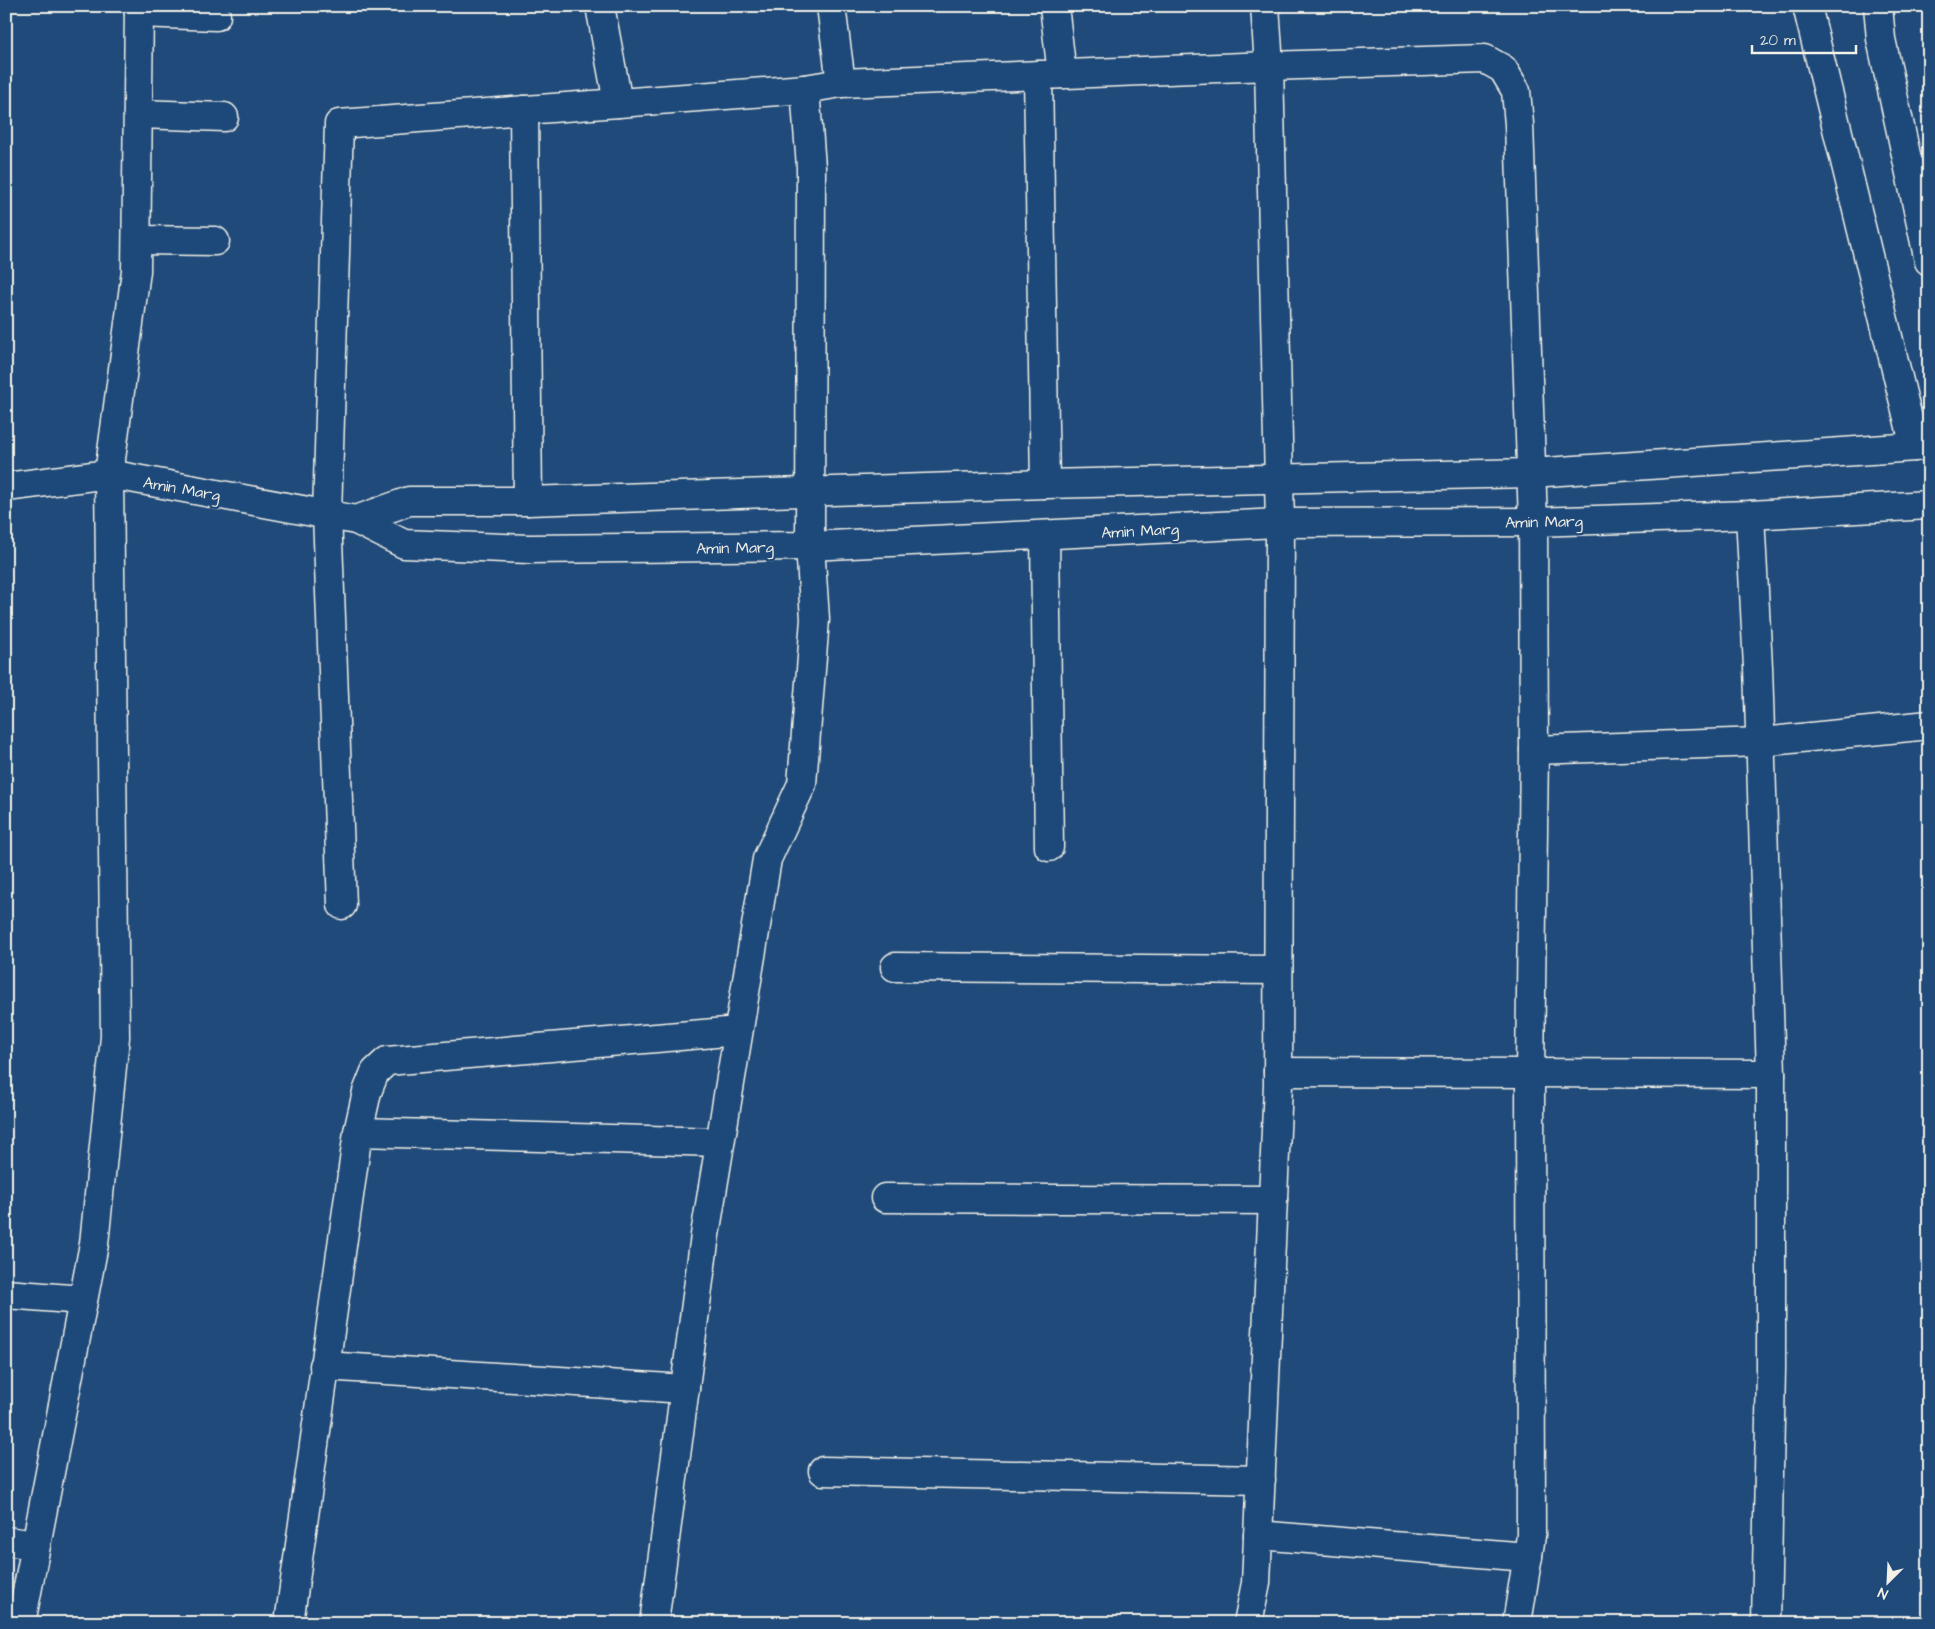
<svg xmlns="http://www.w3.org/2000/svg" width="1935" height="1629" viewBox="0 0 1935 1629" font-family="'Architects Daughter',sans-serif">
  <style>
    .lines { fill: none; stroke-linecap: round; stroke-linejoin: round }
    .minor-casing { stroke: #f4f1e8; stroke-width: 31 }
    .tertiary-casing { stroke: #f4f1e8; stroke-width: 31 }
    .secondary-casing { stroke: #f4f1e8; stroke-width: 31 }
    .trunk-casing { stroke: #f4f1e8; stroke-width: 31 }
    .minor { stroke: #1f4a7a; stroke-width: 28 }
    .tertiary { stroke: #1f4a7a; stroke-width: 28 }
    .secondary { stroke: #1f4a7a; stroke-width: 28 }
    .trunk { stroke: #1f4a7a; stroke-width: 28 }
    .labels { text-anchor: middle; stroke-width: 4.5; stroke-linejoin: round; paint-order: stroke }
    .street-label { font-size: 16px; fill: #f4f1e8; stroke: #1f4a7a }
  </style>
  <rect width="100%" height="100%" fill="#1f4a7a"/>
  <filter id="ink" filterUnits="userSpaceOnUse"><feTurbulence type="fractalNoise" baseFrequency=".02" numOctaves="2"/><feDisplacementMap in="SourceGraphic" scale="10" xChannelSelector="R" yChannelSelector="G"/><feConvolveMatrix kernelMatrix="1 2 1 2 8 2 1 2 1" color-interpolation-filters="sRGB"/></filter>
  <g filter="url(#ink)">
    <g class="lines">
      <g class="minor-casing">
        <g id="minor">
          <polyline points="600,6 618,103"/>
          <polyline points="831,6 841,83"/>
          <polyline points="1054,6 1062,74"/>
          <polyline points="139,13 216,16"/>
          <polyline points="1038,75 1045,484"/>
          <polyline points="524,110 528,501"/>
          <polyline points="139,114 224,117"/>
          <polyline points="137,240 215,241"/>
          <polyline points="1045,535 1049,847"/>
          <polyline points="1534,750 1761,742 1929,725"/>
          <polyline points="342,905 327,514 339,124 805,89 841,83 1269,66 1485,59 1503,69 1516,91 1519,124 1533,522 1534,750 1530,1073 1531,1536 1517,1623"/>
          <polyline points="895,967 1278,970"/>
          <polyline points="1278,1072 1771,1074 1758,667 1750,515"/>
          <polyline points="358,1132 367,1092 375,1072 387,1061 738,1031"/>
          <polyline points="885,1198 1273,1200"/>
          <polyline points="6,1294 83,1300"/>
          <polyline points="324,1366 685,1389"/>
          <polyline points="823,1471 1261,1480"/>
          <polyline points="1258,1535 1528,1557"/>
          <polyline points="6,1541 36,1545"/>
          <polyline points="21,1623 94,1244 115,1037 109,474 136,271 139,6"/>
          <polyline points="289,1623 358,1132 720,1142"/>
          <polyline points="654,1623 705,1235 767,859 802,784 815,619 810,546 811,167 805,89"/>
          <polyline points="1248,1623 1256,1583 1278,1085 1280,523 1269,66 1265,6"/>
          <polyline points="1766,1623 1771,1369 1771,1074"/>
        </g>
      </g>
      <g class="tertiary-casing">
        <polyline id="tertiary" points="1807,6 1915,447"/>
      </g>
      <g class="secondary-casing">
        <g id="secondary">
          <polyline points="6,487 109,474 356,520 404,544 529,549 810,546 1280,523 1533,522 1750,515 1929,505"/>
          <polyline points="356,520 409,501 528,501 1045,484 1531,473 1915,447 1929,445"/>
        </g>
      </g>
      <g class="trunk-casing">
        <polyline id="trunk" points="1878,6 1881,39 1929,261"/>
      </g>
      <use href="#minor" class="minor"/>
      <use href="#tertiary" class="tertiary"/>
      <use href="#secondary" class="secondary"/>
      <use href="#trunk" class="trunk"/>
    </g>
  </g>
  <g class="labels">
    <g class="street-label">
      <text transform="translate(182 488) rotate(10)" y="6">Amin Marg</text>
      <text transform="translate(1544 521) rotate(-1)" y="6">Amin Marg</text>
      <text transform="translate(1140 530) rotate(-3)" y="6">Amin Marg</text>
      <text transform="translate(735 547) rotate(-1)" y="6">Amin Marg</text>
    </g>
  </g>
  <rect width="1935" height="1629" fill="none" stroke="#1f4a7a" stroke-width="25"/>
  <rect x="12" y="12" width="1910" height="1604" fill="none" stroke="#f4f1e8" stroke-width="2" filter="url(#ink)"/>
  <g transform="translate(1888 1582) rotate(204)" stroke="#1f4a7a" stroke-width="4" paint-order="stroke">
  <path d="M0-4L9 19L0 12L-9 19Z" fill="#f4f1e8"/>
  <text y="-8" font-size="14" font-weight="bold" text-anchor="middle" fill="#f4f1e8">N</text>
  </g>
  <path d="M1752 45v8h104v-8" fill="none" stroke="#f4f1e8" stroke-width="2.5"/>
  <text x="1760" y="45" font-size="15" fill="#f4f1e8" stroke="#1f4a7a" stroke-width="4" paint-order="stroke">20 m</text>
</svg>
